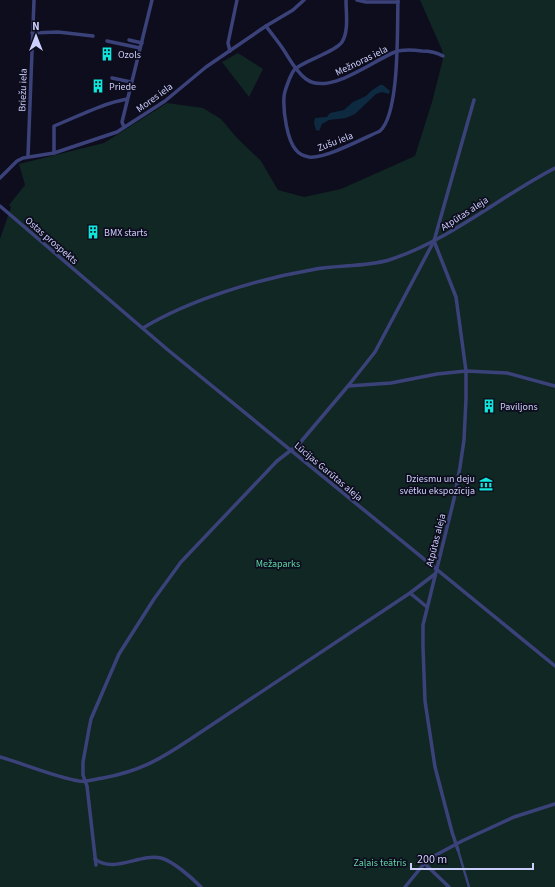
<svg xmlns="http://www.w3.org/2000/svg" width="555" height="887" viewBox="0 0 555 887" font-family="'Source Sans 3',sans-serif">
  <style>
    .green { fill: #112723 }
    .water { fill: #0e2a40 }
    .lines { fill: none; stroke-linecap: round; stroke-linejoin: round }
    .pedestrian { stroke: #3b427a; stroke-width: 2.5 }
    .minor { stroke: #3b427a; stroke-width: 3.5 }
    .labels { text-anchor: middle; stroke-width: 3.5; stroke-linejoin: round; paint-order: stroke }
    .poi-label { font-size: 10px; fill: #cccefc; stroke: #0d0d1d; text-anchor: start }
    .street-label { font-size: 10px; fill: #cccefc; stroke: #0d0d1d }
    .park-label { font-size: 10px; fill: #5ed7a6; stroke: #0d0d1d }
  </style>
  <rect width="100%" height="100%" fill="#0d0d1d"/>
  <g class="green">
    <polygon points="420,0 555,0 555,887 0,887 0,239 11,207 9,205 25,185 19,164 104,143 167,103 203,108 221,119 238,139 261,161 278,190 304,197 341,189 415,156 432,102 443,59 442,50"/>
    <polygon points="238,53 263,69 249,97 222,62"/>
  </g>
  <polygon class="water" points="380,85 383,85 390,91 389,94 382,92 376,94 355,114 346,118 329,120 322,124 319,131 316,130 314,123 315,118 327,117 330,113 344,110 353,102 366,96 371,91"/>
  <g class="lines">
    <polyline class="pedestrian" points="458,850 469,887"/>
    <g class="minor">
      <path d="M 346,0 C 346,13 349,31 342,42 C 335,52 306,60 295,69 C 291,73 284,92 284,97 C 283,111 287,140 296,150 C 299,154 304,156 309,157 C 325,159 364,138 380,131 C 400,113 397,28 398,0"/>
      <polyline points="357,0 366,2 398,2"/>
      <path d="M 266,26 C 271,33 276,39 281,46 C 289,57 294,70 306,79 C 329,96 372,61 395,52 C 403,49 414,50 422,51 C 430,51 436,52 443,56"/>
      <polyline points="32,33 58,32 93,36"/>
      <polyline points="129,40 142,43"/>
      <polyline points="107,41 140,48"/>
      <polyline points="230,51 228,43 237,0"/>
      <polyline points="112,78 131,82"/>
      <polyline points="124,127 122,122 152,0"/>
      <path d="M 54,153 L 54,126 C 79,116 101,104 127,99"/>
      <polyline points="28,156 34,0"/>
      <polyline points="0,178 17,161 23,158 54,153 117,132 165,101 206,67 266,26 293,10 304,0"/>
      <polyline points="0,206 168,350 555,666"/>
      <polyline points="434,241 456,297 466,371 466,399 464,440 460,467 454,499 423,625 423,647 425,701 435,767 452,832 458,850"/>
      <path d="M 143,328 C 189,300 258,279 311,270 C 336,265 365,267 389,260 C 450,240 499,197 555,168"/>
      <polyline points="348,386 391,383 437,374 466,371 507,373 555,386"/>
      <polyline points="410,593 427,607"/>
      <path d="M 0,757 C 25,764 54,777 79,781 C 87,782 95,779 103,778 C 140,771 159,760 189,740 L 410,593 L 435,574"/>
      <path d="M 95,859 C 114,874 140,853 161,858 C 173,861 192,878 201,887"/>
      <polyline points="423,862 449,887"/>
      <polyline points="96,865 87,786 83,775 83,762 89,729 91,719 119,654 154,599 181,562 277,461 299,444 348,386 375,352 434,241 474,100"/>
      <polyline points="405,887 423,865 423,862 462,841 514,817 555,804"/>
    </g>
  </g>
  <defs>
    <g id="building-bare" transform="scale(1.08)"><path d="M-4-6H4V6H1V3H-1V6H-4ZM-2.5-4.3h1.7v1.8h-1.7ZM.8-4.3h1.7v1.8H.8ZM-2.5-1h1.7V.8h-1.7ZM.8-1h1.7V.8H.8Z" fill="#0ee7db" stroke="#0d0d1d" stroke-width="2.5" paint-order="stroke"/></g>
    <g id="museum-bare" transform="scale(1.08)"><path d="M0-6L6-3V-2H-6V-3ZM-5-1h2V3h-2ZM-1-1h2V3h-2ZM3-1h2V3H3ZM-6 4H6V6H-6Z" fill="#0ee7db" stroke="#0d0d1d" stroke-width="2.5" paint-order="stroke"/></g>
  </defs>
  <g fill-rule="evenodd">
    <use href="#building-bare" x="107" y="54"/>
    <use href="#building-bare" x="98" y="86"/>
    <use href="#building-bare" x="93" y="232"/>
    <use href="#building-bare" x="489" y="406"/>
    <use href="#museum-bare" x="486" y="484"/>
  </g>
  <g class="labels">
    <g class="poi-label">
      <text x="118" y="58">Ozols</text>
      <text x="109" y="90">Priede</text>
      <text x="104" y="236">BMX starts</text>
      <text x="500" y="410">Paviljons</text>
      <text x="475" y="482" text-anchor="end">Dziesmu un deju<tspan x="475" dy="12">svētku ekspozīcija</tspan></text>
    </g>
    <g class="street-label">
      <text transform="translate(361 60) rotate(-26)" y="4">Mežnoras iela</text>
      <text transform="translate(22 90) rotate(-88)" y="4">Briežu iela</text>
      <text transform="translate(154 97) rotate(-36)" y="4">Mores iela</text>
      <text transform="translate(335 141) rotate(-21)" y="4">Zušu iela</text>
      <text transform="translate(464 213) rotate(-33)" y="4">Atpūtas aleja</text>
      <text transform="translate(52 240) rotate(41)" y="4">Ostas prospekts</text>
      <text transform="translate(329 471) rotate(40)" y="4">Lūcijas Garūtas aleja</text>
      <text transform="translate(435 540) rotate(-76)" y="4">Atpūtas aleja</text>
    </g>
    <g class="park-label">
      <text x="278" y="567">Mežaparks</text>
      <text x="380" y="866">Zaļais teātris</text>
    </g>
  </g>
  <g transform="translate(36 36)" stroke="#0d0d1d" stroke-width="3" paint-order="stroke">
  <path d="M0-3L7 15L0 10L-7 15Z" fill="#cccefc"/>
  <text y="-6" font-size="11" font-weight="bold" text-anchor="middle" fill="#cccefc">N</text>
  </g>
  <path d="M411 863v6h122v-6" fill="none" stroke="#cccefc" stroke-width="2"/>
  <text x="417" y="863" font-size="12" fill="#cccefc" stroke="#0d0d1d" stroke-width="3" paint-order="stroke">200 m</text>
</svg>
